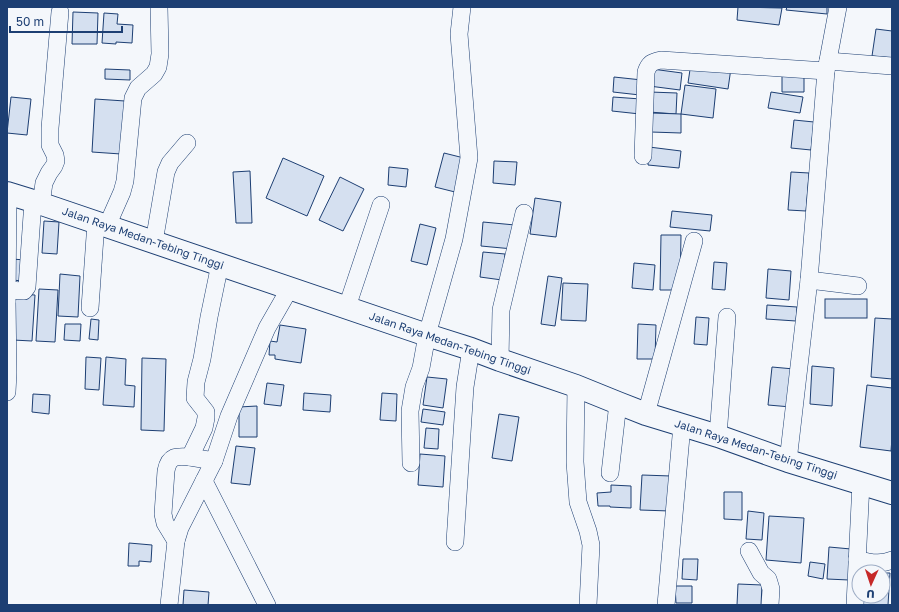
<svg xmlns="http://www.w3.org/2000/svg" width="899" height="612" viewBox="0 0 899 612" font-family="'Golos Text',sans-serif">
  <style>
    .building { fill: #d5e0f0; stroke: #1d3f73 }
    .lines { fill: none; stroke-linecap: round; stroke-linejoin: round }
    .minor-casing { stroke: #1d3f73; stroke-width: 18 }
    .highway-casing { stroke: #1d3f73; stroke-width: 24 }
    .minor { stroke: #f4f7fb; stroke-width: 17 }
    .highway { stroke: #f4f7fb; stroke-width: 22 }
    .labels { text-anchor: middle; stroke-width: 3; stroke-linejoin: round; paint-order: stroke }
    .street-label { font-size: 11px; fill: #1d3f73; stroke: #f4f7fb }
  </style>
  <rect width="100%" height="100%" fill="#f4f7fb"/>
  <g class="building">
    <polygon points="738,7 782,8 779,25 737,20"/>
    <polygon points="787,7 827,7 827,14 786,10"/>
    <polygon points="73,12 98,13 97,44 72,44"/>
    <polygon points="104,13 118,14 117,24 133,25 132,43 116,42 116,44 102,43"/>
    <polygon points="876,29 892,31 892,58 872,56"/>
    <polygon points="691,63 731,68 728,89 688,83"/>
    <polygon points="105,69 130,70 130,80 105,79"/>
    <polygon points="652,69 682,73 680,90 649,86"/>
    <polygon points="782,76 804,77 804,92 782,92"/>
    <polygon points="614,77 642,80 640,95 613,92"/>
    <polygon points="685,85 716,89 713,118 681,114"/>
    <polygon points="650,92 677,93 676,114 649,112"/>
    <polygon points="771,92 803,97 800,113 768,108"/>
    <polygon points="11,97 31,99 27,135 7,133"/>
    <polygon points="613,97 641,99 640,114 612,111"/>
    <polygon points="95,99 125,101 121,154 92,152"/>
    <polygon points="651,113 681,114 681,133 651,132"/>
    <polygon points="794,120 814,122 811,150 791,148"/>
    <polygon points="649,147 681,151 679,168 648,165"/>
    <polygon points="444,153 464,158 455,192 435,187"/>
    <polygon points="283,158 324,176 307,216 266,198"/>
    <polygon points="494,161 517,162 515,185 493,183"/>
    <polygon points="389,167 408,169 406,187 388,185"/>
    <polygon points="250,171 252,223 236,223 233,172"/>
    <polygon points="791,172 809,173 806,211 788,210"/>
    <polygon points="340,177 364,189 343,231 319,220"/>
    <polygon points="535,198 561,202 556,237 530,234"/>
    <polygon points="672,211 712,215 710,231 670,227"/>
    <polygon points="44,221 59,222 57,254 42,253"/>
    <polygon points="483,222 515,225 513,249 481,246"/>
    <polygon points="420,224 436,228 427,265 411,261"/>
    <polygon points="661,235 681,235 680,290 660,290"/>
    <polygon points="483,252 505,254 502,280 480,277"/>
    <polygon points="12,259 25,260 24,281 11,280"/>
    <polygon points="714,262 727,263 725,290 712,289"/>
    <polygon points="634,263 655,265 653,290 632,288"/>
    <polygon points="768,269 791,271 789,300 766,298"/>
    <polygon points="60,274 80,276 78,317 58,316"/>
    <polygon points="548,276 562,278 555,326 541,324"/>
    <polygon points="563,283 588,284 586,321 561,320"/>
    <polygon points="39,289 58,290 55,342 36,341"/>
    <polygon points="16,294 35,295 32,341 13,340"/>
    <rect x="825" y="299" width="42" height="19"/>
    <polygon points="767,305 797,307 796,321 766,319"/>
    <polygon points="696,317 709,318 707,345 694,344"/>
    <polygon points="875,318 892,319 892,379 871,377"/>
    <polygon points="91,319 99,320 98,340 89,339"/>
    <polygon points="65,324 81,324 80,341 64,340"/>
    <polygon points="638,324 656,325 655,359 637,359"/>
    <polygon points="280,325 306,329 301,363 275,359 275,355 269,355 270,341 277,342"/>
    <polygon points="86,357 101,358 99,390 85,389"/>
    <polygon points="106,357 126,359 125,385 135,386 134,407 103,405"/>
    <polygon points="142,358 166,359 164,431 141,430"/>
    <polygon points="812,366 834,368 832,406 810,404"/>
    <polygon points="772,367 794,369 791,407 768,405"/>
    <polygon points="427,377 447,379 443,408 423,405"/>
    <polygon points="267,383 284,385 281,406 264,404"/>
    <polygon points="867,385 892,388 892,438 891,451 860,447"/>
    <polygon points="304,393 331,395 330,412 303,410"/>
    <polygon points="382,393 397,394 396,421 380,420"/>
    <polygon points="33,394 50,395 49,414 32,412"/>
    <polygon points="257,406 257,437 239,437 239,407"/>
    <polygon points="423,409 445,412 443,425 421,422"/>
    <polygon points="499,414 519,417 512,461 492,458"/>
    <polygon points="426,428 439,429 438,449 424,448"/>
    <polygon points="236,446 255,448 250,485 231,483"/>
    <polygon points="420,454 445,456 443,487 418,485"/>
    <polygon points="642,475 671,476 670,511 640,510"/>
    <polygon points="611,485 631,486 631,508 610,507 610,506 598,506 597,493 611,492"/>
    <polygon points="724,492 742,492 742,520 724,519"/>
    <polygon points="748,511 764,513 762,540 746,539"/>
    <polygon points="769,516 804,518 801,563 766,560"/>
    <polygon points="129,543 152,545 151,562 139,561 139,566 128,566"/>
    <polygon points="829,547 851,549 849,580 827,579"/>
    <polygon points="683,559 698,559 697,580 682,579"/>
    <polygon points="810,562 825,564 823,579 808,576"/>
    <polygon points="883,573 890,573 888,605 862,605 862,596 883,596"/>
    <polygon points="738,584 762,585 761,605 737,605"/>
    <polygon points="675,586 692,586 692,603 676,603"/>
    <polygon points="184,590 209,592 208,605 183,605"/>
  </g>
  <g class="lines">
    <g class="minor-casing">
      <g id="minor">
        <polyline points="828,61 892,66"/>
        <path d="M 643,156 L 646,72 C 649,63 652,62 661,60 L 826,71"/>
        <polyline points="41,204 44,183 49,173 54,166 56,161 55,155 50,145 50,128 60,12"/>
        <polyline points="107,226 122,192 125,181 133,98 138,88 154,74 158,67 160,54 159,7"/>
        <polyline points="154,242 166,172 170,163 187,143"/>
        <polyline points="809,280 858,286"/>
        <polyline points="7,290 24,291 27,287 33,201"/>
        <polyline points="7,301 8,193"/>
        <polyline points="7,302 8,373 7,392"/>
        <polyline points="347,307 381,205"/>
        <polyline points="90,308 96,222"/>
        <polyline points="500,360 501,310 524,213"/>
        <polyline points="576,386 575,462 578,502 588,531 591,545 588,605"/>
        <polyline points="646,414 694,241"/>
        <polyline points="718,436 727,317"/>
        <polyline points="214,461 190,457 204,428 206,418 206,412 195,398 196,382 202,359 209,317 220,264"/>
        <polyline points="788,461 809,280 826,71 838,7"/>
        <polyline points="411,463 410,411 414,387 421,368 427,335 454,239 469,158 459,34 462,7"/>
        <polyline points="610,473 618,403"/>
        <polyline points="204,481 267,605"/>
        <path d="M 176,541 L 165,523 L 163,514 L 166,471 C 169,455 177,456 190,457"/>
        <polyline points="455,542 465,387 471,349"/>
        <polyline points="749,551 761,573 768,579 771,589 770,605"/>
        <path d="M 857,559 C 869,563 881,565 892,560"/>
        <polyline points="169,605 176,541 180,528 214,461 229,416 267,328 290,288"/>
        <polyline points="666,605 682,425"/>
        <polyline points="855,605 861,483"/>
      </g>
    </g>
    <g class="highway-casing">
      <polyline id="highway" points="7,193 33,201 427,335 471,349 500,360 576,386 618,403 646,414 718,436 788,461 892,493"/>
    </g>
    <use href="#minor" class="minor"/>
    <use href="#highway" class="highway"/>
  </g>
  <g class="labels">
    <g class="street-label">
      <text transform="translate(143 238) rotate(19)" y="4">Jalan Raya Medan-Tebing Tinggi</text>
      <text transform="translate(450 343) rotate(19)" y="4">Jalan Raya Medan-Tebing Tinggi</text>
      <text transform="translate(756 449) rotate(18)" y="4">Jalan Raya Medan-Tebing Tinggi</text>
    </g>
  </g>
  <rect width="899" height="612" fill="none" stroke="#1d3f73" stroke-width="16"/>
  <g transform="translate(871 584) rotate(183)"><circle r="19" fill="#f4f7fb" stroke="#9eadc5"/>
  <path d="M0-3L7 15L0 10L-7 15Z" fill="#c62828"/>
  <text y="-6" font-size="11" font-weight="bold" text-anchor="middle" fill="#1d3f73">U</text>
  </g>
  <path d="M10 26v6h112v-6" fill="none" stroke="#1d3f73" stroke-width="2"/>
  <text x="16" y="26" font-size="12" fill="#1d3f73" stroke="#f4f7fb" stroke-width="3" paint-order="stroke">50 m</text>
</svg>
